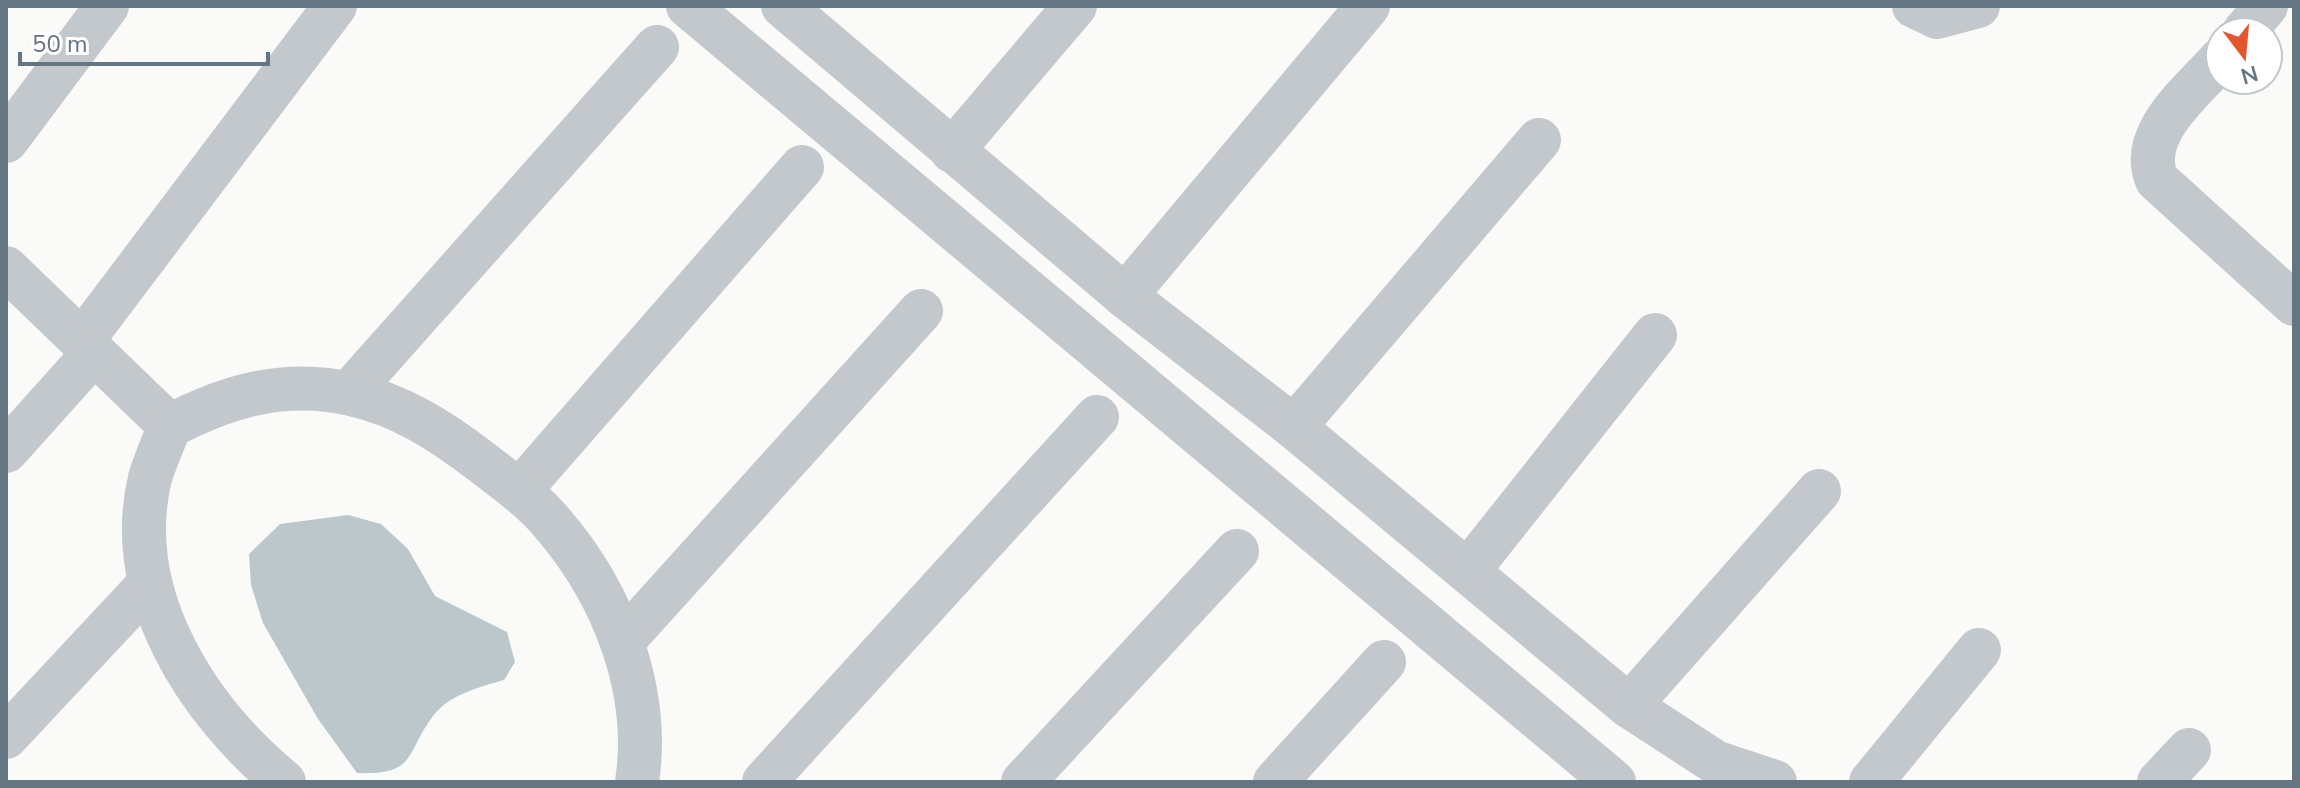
<svg xmlns="http://www.w3.org/2000/svg" width="2300" height="788" viewBox="0 0 2300 788" font-family="'Nunito Sans',sans-serif">
  <style>
    .water { fill: #bbc7cb }
    .lines { fill: none; stroke-linecap: round; stroke-linejoin: round }
    .minor { stroke: #c3c8cc; stroke-width: 44 }
  </style>
  <rect width="100%" height="100%" fill="#fafaf8"/>
  <path class="water" d="M 348,515 L 381,524 L 408,549 L 435,596 L 507,632 L 515,662 L 504,680 C 480,687 450,694 433,716 C 404,755 417,775 357,773 L 318,719 L 263,623 L 251,585 L 249,554 L 280,524 Z"/>
  <g class="lines">
    <g class="minor">
      <polyline points="688,6 1614,782"/>
      <polyline points="783,6 1125,296 1294,427 1629,706 1715,762 1775,782"/>
      <polyline points="1914,6 1937,17 1978,6"/>
      <polyline points="2244,32 2266,6"/>
      <path d="M 2220,60 C 2192,92 2137,134 2157,180 L 2294,304"/>
      <polyline points="6,141 107,6"/>
      <polyline points="952,151 1075,6"/>
      <polyline points="6,268 170,426"/>
      <polyline points="1125,296 1368,6"/>
      <polyline points="82,341 335,6"/>
      <polyline points="349,393 657,47"/>
      <polyline points="1294,427 1539,140"/>
      <polyline points="6,451 94,353"/>
      <polyline points="519,491 802,167"/>
      <polyline points="1468,571 1655,335"/>
      <polyline points="623,641 921,311"/>
      <polyline points="1629,706 1819,491"/>
      <polyline points="6,737 150,583"/>
      <path d="M 284,782 C 197,710 122,595 150,478 C 155,461 163,443 170,426 C 227,396 285,379 351,394 C 399,404 441,431 479,460 C 505,480 532,499 553,524 C 613,594 651,690 637,782"/>
      <polyline points="764,782 1097,417"/>
      <polyline points="1023,782 1237,551"/>
      <polyline points="1275,782 1384,662"/>
      <polyline points="1871,782 1979,650"/>
      <polyline points="2159,782 2189,750"/>
    </g>
  </g>
  <rect width="2300" height="788" fill="none" stroke="#657683" stroke-width="16"/>
  <g transform="translate(2244 56) rotate(164)"><circle r="38" fill="#ffffff" stroke="#c1c8cd" stroke-width="2"/>
  <path d="M0-6L14 30L0 20L-14 30Z" fill="#e4572e"/>
  <text y="-12" font-size="22" font-weight="bold" text-anchor="middle" fill="#657683">N</text>
  </g>
  <path d="M20 52v12h248v-12" fill="none" stroke="#657683" stroke-width="4"/>
  <text x="32" y="52" font-size="24" fill="#657683" stroke="#ffffff" stroke-width="6" paint-order="stroke">50 m</text>
</svg>
